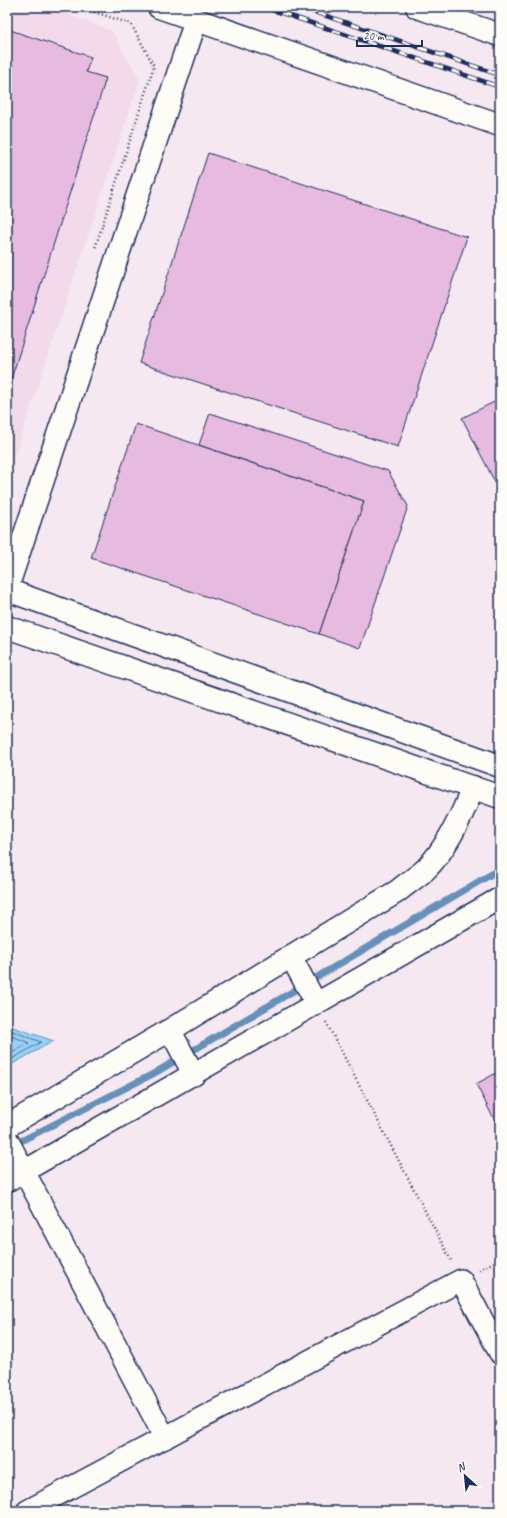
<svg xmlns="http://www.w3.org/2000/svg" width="507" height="1518" viewBox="0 0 507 1518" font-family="Caveat,sans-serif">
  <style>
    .built { fill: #f2daeb }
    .water { fill: #97d0f6; stroke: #6590b9 }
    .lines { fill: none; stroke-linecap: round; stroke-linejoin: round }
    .shore { stroke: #4d6f9b; stroke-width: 1 }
    .stream { stroke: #6590b9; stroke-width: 7 }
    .building { fill: #e7bbdf; stroke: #1b2f5e }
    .minor-casing { stroke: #1b2f5e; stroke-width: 24 }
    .tertiary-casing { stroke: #1b2f5e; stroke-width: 25 }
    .path { stroke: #1b2f5e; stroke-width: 2.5; stroke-dasharray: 1 3; stroke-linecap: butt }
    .minor { stroke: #fdfcf7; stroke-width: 21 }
    .tertiary { stroke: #fdfcf7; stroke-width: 22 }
    .rail-casing { stroke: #1b2f5e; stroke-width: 4.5 }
    .rail { stroke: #fdfcf7; stroke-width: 3; stroke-dasharray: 9; stroke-linecap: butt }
  </style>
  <rect width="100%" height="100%" fill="#f6e8f0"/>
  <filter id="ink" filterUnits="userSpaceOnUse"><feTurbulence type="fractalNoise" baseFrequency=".025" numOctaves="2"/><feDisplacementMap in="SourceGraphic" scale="8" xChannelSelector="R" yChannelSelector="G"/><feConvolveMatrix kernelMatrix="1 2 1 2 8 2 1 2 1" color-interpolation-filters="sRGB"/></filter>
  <g filter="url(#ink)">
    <polygon class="built" points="7,7 47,7 112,31 140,80 7,479"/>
    <polygon class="water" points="7,1025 54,1041 7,1067"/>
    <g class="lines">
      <g class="shore">
        <polyline points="7,1029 41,1042 7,1062"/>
        <polyline points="7,1034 29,1043 7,1056"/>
      </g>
      <polyline class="stream" points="13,1145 153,1074 500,869"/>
    </g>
    <g class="building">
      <polygon points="7,29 91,57 86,72 106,78 7,392"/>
      <polygon points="208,153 467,237 398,447 139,363"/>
      <polygon points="500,399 500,492 462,418"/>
      <polygon points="210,413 388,471 408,506 360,648 319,634 364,501 199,445"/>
      <polygon points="136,424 364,501 319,634 91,558"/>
      <polygon points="500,1071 500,1131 476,1084"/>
    </g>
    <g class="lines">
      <g class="minor-casing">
        <g id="minor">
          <polyline points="291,957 316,1003"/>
          <polyline points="170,1030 194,1075"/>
          <polyline points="7,1139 165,1438"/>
          <polyline points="7,1181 500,898"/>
          <polyline points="27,1511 461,1280 500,1353"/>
        </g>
      </g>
      <g class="tertiary-casing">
        <g id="tertiary">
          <polyline points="159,7 500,125"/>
          <polyline points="417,7 500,35"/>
          <polyline points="7,588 196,20"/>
          <polyline points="7,590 500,766"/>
          <polyline points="7,627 500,797"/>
          <path d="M 7,1126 L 170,1030 L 398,891 C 407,883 419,876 427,868 C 448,846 462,816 473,787"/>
        </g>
      </g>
      <g class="path">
        <polyline points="79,7 131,24 154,66 95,248"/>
        <polyline points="326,1022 452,1262"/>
        <polyline points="479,1270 500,1259"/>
      </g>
      <use href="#minor" class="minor"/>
      <use href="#tertiary" class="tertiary"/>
      <g class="rail-casing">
        <g id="rail">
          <polyline points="264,7 500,87"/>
          <polyline points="300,7 500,75"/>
        </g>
      </g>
      <use href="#rail" class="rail"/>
    </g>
  </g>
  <rect width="507" height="1518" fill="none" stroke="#fdfcf7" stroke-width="24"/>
  <rect x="12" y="12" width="483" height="1494" fill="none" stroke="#1b2f5e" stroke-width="1.5" filter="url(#ink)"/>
  <g transform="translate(465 1476) rotate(333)" stroke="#fdfcf7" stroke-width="3" paint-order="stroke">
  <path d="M0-3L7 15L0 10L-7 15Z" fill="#1b2f5e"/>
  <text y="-6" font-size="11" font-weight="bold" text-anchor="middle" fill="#1b2f5e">N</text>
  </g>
  <path d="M357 40v6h65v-6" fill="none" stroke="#1b2f5e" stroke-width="2"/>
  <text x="363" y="40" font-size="12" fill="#1b2f5e" stroke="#fdfcf7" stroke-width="3" paint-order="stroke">20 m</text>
</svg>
